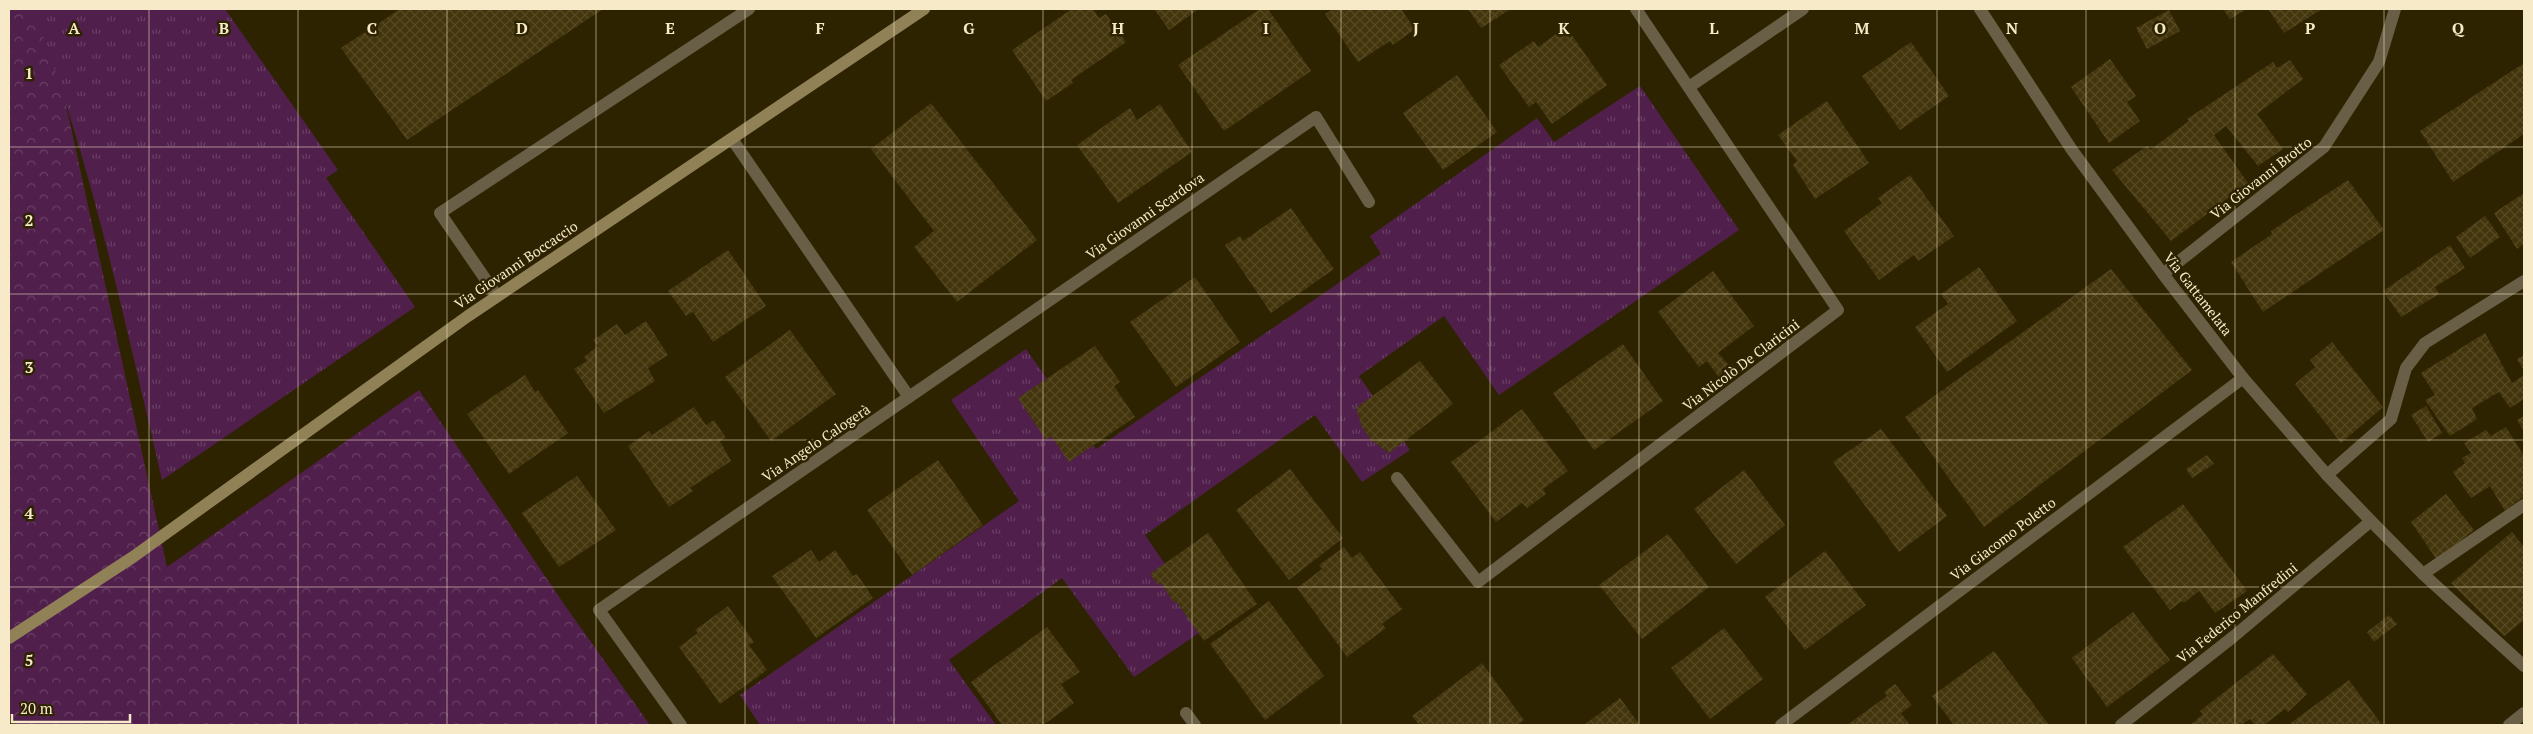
<svg xmlns="http://www.w3.org/2000/svg" width="2533" height="734" viewBox="0 0 2533 734" font-family="'PT Serif',serif">
  <style>
    .forest { fill: url(#forest-crowns) }
    .park { fill: url(#park-tufts) }
    .building { fill: url(#building-cross-hatch) }
    .lines { fill: none; stroke-linecap: round; stroke-linejoin: round }
    .lane { stroke: #695f46; stroke-width: 12 }
    .street { stroke: #695f46; stroke-width: 12 }
    .secondary { stroke: #908157; stroke-width: 12 }
    .grid { fill: none; stroke: #f6eac9; stroke-width: 1; stroke-opacity: 0.55 }
    .labels { text-anchor: middle; stroke-width: 5; stroke-linejoin: round; paint-order: stroke }
    .street-label { font-size: 14px; fill: #f6eac9; stroke: #2e2300 }
    .grid-label { font-size: 16px; text-anchor: middle; font-weight: bold; fill: #f6eac9; stroke: #2e2300; stroke-width: 5; stroke-linejoin: round; paint-order: stroke }
  </style>
  <defs>
    <pattern id="forest-crowns" width="20" height="18" patternUnits="userSpaceOnUse" patternTransform="scale(1.25)"><rect width="20" height="18" fill="#501f4c"/><path d="M2 6a3 3 0 1 1 6 0M12 15a3 3 0 1 1 6 0" fill="none" stroke="#6a4064"/></pattern>
    <pattern id="park-tufts" width="24" height="20" patternUnits="userSpaceOnUse" patternTransform="scale(1.25)"><rect width="24" height="20" fill="#501f4c"/><path d="M3 7l-1-3M5 7V3M7 7l1-3M15 17l-1-3M17 17v-4M19 17l1-3" fill="none" stroke="#6a4064"/></pattern>
    <pattern id="building-cross-hatch" width="8" height="8" patternUnits="userSpaceOnUse" patternTransform="scale(1.25)"><rect width="8" height="8" fill="#43350c"/><path d="M0 0l8 8M0 8l8-8" fill="none" stroke="#564923"/></pattern>
  </defs>
  <rect width="100%" height="100%" fill="#2e2300"/>
  <polygon class="forest" points="9,9 33,9 61,82 167,567 419,390 566,607 650,725 18,725 9,714"/>
  <g class="park">
    <path d="M 33,9 L 225,9 L 338,170 L 326,178 L 415,307 L 162,480 C 125,322 91,161 33,9 Z"/>
    <polygon points="1640,86 1739,230 1499,395 1444,316 1359,376 1410,450 1362,482 1315,415 1145,535 1208,627 1134,677 1062,578 949,660 996,725 760,725 740,695 1019,501 951,400 1026,349 1096,449 1381,254 1370,236 1537,118 1554,142"/>
  </g>
  <g class="building">
    <polygon points="400,9 603,9 407,140 341,48"/>
    <polygon points="1072,9 1093,9 1099,18 1106,14 1126,42 1071,80 1073,83 1046,101 1012,50"/>
    <polygon points="1154,9 1199,9 1169,30"/>
    <polygon points="1260,9 1268,9 1311,71 1224,131 1178,65"/>
    <polygon points="1333,9 1401,9 1415,29 1393,45 1390,41 1358,62 1325,14"/>
    <polygon points="1468,9 1511,9 1481,28"/>
    <polygon points="2223,9 2247,9 2230,19"/>
    <polygon points="2268,9 2322,9 2284,33"/>
    <polygon points="2169,10 2180,31 2147,49 2136,28"/>
    <polygon points="1566,27 1607,85 1552,124 1536,102 1529,107 1499,65 1534,41 1538,47"/>
    <polygon points="1911,42 1949,96 1900,130 1862,76"/>
    <polygon points="2110,59 2136,96 2127,102 2140,121 2109,143 2071,87"/>
    <polygon points="2290,60 2303,79 2257,114 2283,149 2258,166 2226,126 2214,135 2248,183 2171,241 2112,170 2147,146 2150,150 2189,121 2187,119 2273,62 2277,68"/>
    <polygon points="2524,63 2524,134 2453,182 2420,131"/>
    <polygon points="1457,75 1497,132 1443,170 1403,113"/>
    <polygon points="1827,101 1869,163 1815,199 1793,165 1797,161 1778,135"/>
    <polygon points="931,103 1037,240 957,302 914,247 934,231 871,149"/>
    <polygon points="1160,104 1192,152 1118,203 1077,145 1130,108 1137,120"/>
    <polygon points="1910,175 1954,236 1918,261 1914,255 1879,280 1844,231 1882,203 1878,198"/>
    <polygon points="2348,180 2384,230 2263,312 2231,262 2272,234 2271,231"/>
    <polygon points="2524,193 2524,244 2517,249 2494,213"/>
    <polygon points="1291,208 1334,269 1271,313 1225,245 1240,236 1243,241"/>
    <polygon points="2485,216 2500,237 2470,258 2456,237"/>
    <polygon points="2450,245 2465,268 2435,287 2439,294 2401,317 2383,291"/>
    <polygon points="728,250 766,306 713,342 693,312 686,316 668,291"/>
    <polygon points="1979,267 2017,321 1947,372 1915,327 1948,304 1941,294"/>
    <polygon points="2111,269 2192,370 1984,527 1905,417"/>
    <polygon points="1713,271 1754,326 1718,353 1736,373 1723,383 1707,361 1699,367 1658,312"/>
    <polygon points="1195,277 1240,342 1176,387 1130,322"/>
    <polygon points="646,321 668,355 648,368 655,381 604,413 574,369 587,361 584,357 598,346 593,340 617,324 625,335"/>
    <polygon points="790,330 836,394 771,441 725,377"/>
    <polygon points="2485,333 2512,383 2524,375 2524,399 2510,408 2499,392 2472,408 2477,419 2450,436 2425,400 2435,395 2421,373"/>
    <polygon points="2332,342 2383,407 2341,443 2295,384 2315,367 2310,360"/>
    <polygon points="1623,344 1663,401 1594,450 1553,393"/>
    <polygon points="1095,346 1120,382 1114,386 1135,417 1069,462 1051,436 1046,440 1018,398"/>
    <polygon points="2524,355 2524,371 2517,359"/>
    <polygon points="1420,361 1453,404 1389,453 1371,440 1362,427 1356,408"/>
    <polygon points="525,375 535,392 538,390 568,433 509,474 467,414"/>
    <polygon points="2426,406 2442,433 2428,442 2411,415"/>
    <polygon points="694,407 706,425 714,420 726,438 720,441 731,461 690,488 693,491 669,507 628,446 649,431 652,435"/>
    <polygon points="1522,409 1568,471 1543,489 1546,494 1527,508 1522,503 1496,522 1451,462"/>
    <polygon points="2524,416 2524,432 2517,420"/>
    <polygon points="2506,427 2524,456 2524,496 2505,511 2490,486 2471,498 2453,472 2465,463 2462,458 2471,453 2464,443 2486,430 2491,436"/>
    <polygon points="1881,429 1947,516 1899,552 1833,462"/>
    <polygon points="2207,455 2214,464 2192,478 2186,469"/>
    <polygon points="938,460 983,525 912,575 867,510"/>
    <polygon points="1290,469 1343,538 1289,580 1236,510"/>
    <polygon points="1744,470 1785,525 1736,564 1694,509"/>
    <polygon points="577,476 616,530 559,567 522,513"/>
    <polygon points="2446,494 2474,530 2437,560 2411,522"/>
    <polygon points="2183,504 2247,591 2215,613 2199,591 2184,603 2182,601 2170,610 2123,547"/>
    <polygon points="2512,532 2524,547 2524,620 2504,636 2451,583"/>
    <polygon points="1208,533 1257,604 1204,641 1176,601 1174,603 1161,583 1158,585 1150,574"/>
    <polygon points="1668,534 1709,587 1642,639 1599,585"/>
    <polygon points="1344,547 1352,558 1360,552 1402,609 1382,624 1386,628 1347,657 1297,588 1322,569 1319,565"/>
    <polygon points="811,550 819,562 835,550 853,576 857,574 873,598 816,638 772,576"/>
    <polygon points="1825,551 1866,605 1805,650 1765,597"/>
    <polygon points="1269,601 1324,676 1265,720 1210,644"/>
    <polygon points="728,606 754,642 749,645 767,670 720,704 679,647 698,633 695,630"/>
    <polygon points="2133,612 2170,660 2107,707 2072,658"/>
    <polygon points="2389,615 2397,624 2374,642 2367,632"/>
    <polygon points="1047,627 1080,672 1061,684 1074,703 1043,725 1002,725 971,682"/>
    <polygon points="1724,628 1763,679 1710,719 1671,668"/>
    <polygon points="1994,651 2049,725 1954,725 1932,696"/>
    <polygon points="2273,654 2307,694 2288,712 2285,709 2264,725 2255,725 2250,719 2241,725 2190,725 2203,714 2200,711"/>
    <polygon points="1482,663 1524,720 1517,725 1419,725 1412,716"/>
    <polygon points="2349,680 2382,725 2288,725"/>
    <polygon points="1895,684 1912,705 1901,713 1910,725 1847,725 1887,696 1884,692"/>
    <polygon points="1620,698 1640,725 1584,725"/>
  </g>
  <g class="lines">
    <g class="lane">
      <polyline points="497,296 440,213 749,9"/>
      <polyline points="2509,725 2524,713"/>
    </g>
    <g class="street">
      <polyline points="1980,9 2072,150 2163,274 2243,378 2327,475 2371,521 2423,574 2524,666"/>
      <polyline points="1689,87 1803,9"/>
      <polyline points="2163,274 2324,147 2379,62 2395,9"/>
      <polyline points="909,397 1316,117 1369,202"/>
      <polyline points="2327,475 2391,419 2406,368 2425,343 2524,281"/>
      <polyline points="1397,478 1478,582 1838,310 1636,9"/>
      <polyline points="2423,574 2524,505"/>
      <polyline points="1186,713 1195,725"/>
      <polyline points="681,725 599,610 909,397 732,139"/>
      <polyline points="1781,725 2243,378"/>
      <polyline points="2121,725 2233,637 2371,521"/>
    </g>
    <polyline class="secondary" points="9,638 133,557 468,316 924,9"/>
  </g>
  <path class="grid" d="M 149,9 L 149,725M 298,9 L 298,725M 447,9 L 447,725M 596,9 L 596,725M 745,9 L 745,725M 894,9 L 894,725M 1043,9 L 1043,725M 1192,9 L 1192,725M 1341,9 L 1341,725M 1490,9 L 1490,725M 1639,9 L 1639,725M 1788,9 L 1788,725M 1937,9 L 1937,725M 2086,9 L 2086,725M 2235,9 L 2235,725M 2384,9 L 2384,725M 9,147 L 2524,147M 9,294 L 2524,294M 9,440 L 2524,440M 9,587 L 2524,587"/>
  <g class="labels">
    <g class="street-label">
      <text transform="translate(2261 178) rotate(-38)" y="5">Via Giovanni Brotto</text>
      <text transform="translate(1145 216) rotate(-35)" y="5">Via Giovanni Scardova</text>
      <text transform="translate(516 265) rotate(-34)" y="5">Via Giovanni Boccaccio</text>
      <text transform="translate(2198 294) rotate(52)" y="5">Via Gattamelata</text>
      <text transform="translate(1741 365) rotate(-37)" y="5">Via Nicolò De Claricini</text>
      <text transform="translate(816 443) rotate(-34)" y="5">Via Angelo Calogerà</text>
      <text transform="translate(2003 539) rotate(-37)" y="5">Via Giacomo Poletto</text>
      <text transform="translate(2237 613) rotate(-39)" y="5">Via Federico Manfredini</text>
    </g>
  </g>
  <g class="grid-label">
    <text x="74" y="34">A</text>
    <text x="224" y="34">B</text>
    <text x="372" y="34">C</text>
    <text x="522" y="34">D</text>
    <text x="670" y="34">E</text>
    <text x="820" y="34">F</text>
    <text x="969" y="34">G</text>
    <text x="1118" y="34">H</text>
    <text x="1266" y="34">I</text>
    <text x="1416" y="34">J</text>
    <text x="1564" y="34">K</text>
    <text x="1714" y="34">L</text>
    <text x="1862" y="34">M</text>
    <text x="2012" y="34">N</text>
    <text x="2160" y="34">O</text>
    <text x="2310" y="34">P</text>
    <text x="2458" y="34">Q</text>
    <text x="29" y="79">1</text>
    <text x="29" y="226">2</text>
    <text x="29" y="373">3</text>
    <text x="29" y="519">4</text>
    <text x="29" y="666">5</text>
  </g>
  <rect width="2533" height="734" fill="none" stroke="#f6eac9" stroke-width="20"/>
  <path d="M12 714v8h118v-8" fill="none" stroke="#f6eac9" stroke-width="2.5"/>
  <text x="20" y="714" font-size="15" fill="#f6eac9" stroke="#2e2300" stroke-width="4" paint-order="stroke">20 m</text>
</svg>
